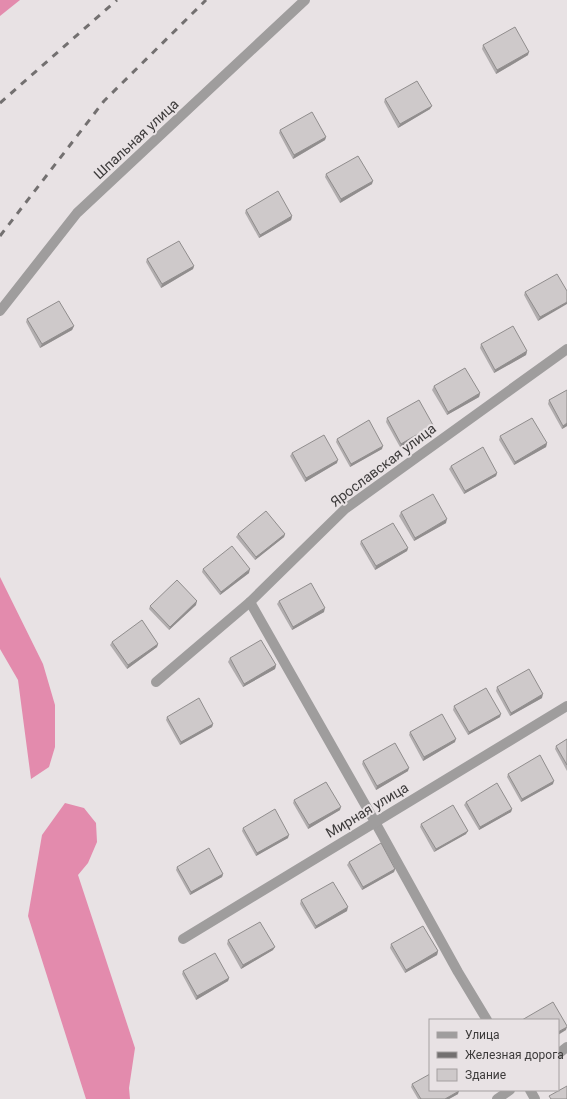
<svg xmlns="http://www.w3.org/2000/svg" width="567" height="1099" viewBox="0 0 567 1099" font-family="Roboto,sans-serif">
  <style>
    .forest { fill: #e38bad }
    .lines { fill: none; stroke-linecap: round; stroke-linejoin: round }
    .minor { stroke: #9f9d9d; stroke-width: 10 }
    .rail { stroke: #737070; stroke-width: 3; stroke-dasharray: 7 7; stroke-linecap: butt }
    .wall { fill: #b1adae }
    .shaded-wall { fill: #908d8d }
    .building { fill: #cec9ca; stroke: #908d8d }
    .labels { text-anchor: middle; stroke-width: 4; stroke-linejoin: round; paint-order: stroke }
    .street-label { font-size: 14px; fill: #3d3b3b; stroke: #e8e2e4 }
  </style>
  <rect width="100%" height="100%" fill="#e8e2e4"/>
  <g class="forest">
    <polygon points="0,0 20,0 0,16"/>
    <polygon points="0,577 43,664 55,705 55,747 49,767 31,779 18,680 0,649"/>
    <polygon points="65,803 84,808 96,823 97,842 88,863 78,875 135,1048 129,1088 130,1099 86,1099 28,916 42,835"/>
  </g>
  <g class="lines">
    <g class="minor">
      <polyline points="0,311 77,213 305,0"/>
      <polyline points="250,602 375,822 458,972 487,1020"/>
      <polyline points="156,682 250,602 345,509 567,349"/>
      <polyline points="183,939 567,706"/>
      <polyline points="558,1054 567,1047"/>
      <polyline points="530,1090 535,1099"/>
      <polyline points="497,1099 510,1090"/>
    </g>
    <g class="rail">
      <polyline points="0,103 117,0"/>
      <polyline points="0,236 104,101 206,0"/>
    </g>
  </g>
  <g class="wall">
    <polygon points="483,45 528,55 496,74 482,49"/>
    <polygon points="385,99 430,109 398,128 384,102"/>
    <polygon points="280,130 326,137 325,140 293,159 279,133"/>
    <polygon points="326,174 372,184 340,203 325,177"/>
    <polygon points="246,210 292,216 291,220 259,238 245,213"/>
    <polygon points="147,259 194,266 193,269 161,288 146,262"/>
    <polygon points="567,291 538,321 524,295 525,292"/>
    <polygon points="27,319 74,326 72,330 40,348 26,322"/>
    <polygon points="481,344 527,351 526,355 494,373 480,348"/>
    <polygon points="434,386 480,393 479,397 447,415 432,390"/>
    <polygon points="567,390 567,426 562,429 548,404 549,400"/>
    <polygon points="387,418 433,425 432,429 400,447 386,422"/>
    <polygon points="500,436 547,443 546,447 514,465 499,440"/>
    <polygon points="337,439 382,449 350,467 336,442"/>
    <polygon points="292,453 337,463 305,482 290,456"/>
    <polygon points="451,466 497,473 496,476 464,494 449,469"/>
    <polygon points="401,512 446,523 414,541 399,516"/>
    <polygon points="238,534 285,534 284,537 255,560 236,537"/>
    <polygon points="361,541 408,548 407,551 375,570 360,544"/>
    <polygon points="203,569 249,573 220,595 202,572"/>
    <polygon points="279,601 324,612 292,630 277,604"/>
    <polygon points="196,605 169,630 149,609 150,606"/>
    <polygon points="112,642 158,644 157,647 127,669 110,645"/>
    <polygon points="230,658 276,665 275,669 243,687 228,662"/>
    <polygon points="497,687 542,698 510,716 496,691"/>
    <polygon points="454,706 500,717 468,735 453,710"/>
    <polygon points="167,717 213,724 212,727 180,745 166,720"/>
    <polygon points="410,732 455,742 423,761 409,735"/>
    <polygon points="567,739 567,771 555,749 556,746"/>
    <polygon points="363,761 408,771 376,790 362,764"/>
    <polygon points="508,774 553,784 521,802 507,777"/>
    <polygon points="294,800 340,810 308,829 293,803"/>
    <polygon points="466,802 512,809 511,812 479,830 464,805"/>
    <polygon points="421,824 466,834 434,852 420,827"/>
    <polygon points="243,828 288,838 256,856 242,831"/>
    <polygon points="349,862 395,869 394,872 362,890 347,865"/>
    <polygon points="177,867 223,874 222,877 190,895 176,870"/>
    <polygon points="301,900 347,911 315,929 300,904"/>
    <polygon points="228,940 273,950 241,969 227,944"/>
    <polygon points="391,944 438,951 437,955 405,973 390,948"/>
    <polygon points="183,971 229,978 228,981 196,1000 182,974"/>
    <polygon points="412,1084 458,1094 449,1099 418,1099 411,1087"/>
  </g>
  <g class="shaded-wall">
    <polygon points="529,52 528,55 496,74 497,70"/>
    <polygon points="432,106 430,109 398,128 400,124"/>
    <polygon points="326,137 325,140 293,159 294,155"/>
    <polygon points="373,181 372,184 340,203 341,199"/>
    <polygon points="292,216 291,220 259,238 260,235"/>
    <polygon points="194,266 193,269 161,288 162,284"/>
    <polygon points="567,302 567,304 538,321 540,317"/>
    <polygon points="74,326 72,330 40,348 42,344"/>
    <polygon points="527,351 526,355 494,373 495,370"/>
    <polygon points="480,393 479,397 447,415 448,412"/>
    <polygon points="567,423 567,426 562,429 563,426"/>
    <polygon points="433,425 432,429 400,447 401,444"/>
    <polygon points="547,443 546,447 514,465 515,462"/>
    <polygon points="383,446 382,449 350,467 351,464"/>
    <polygon points="338,460 337,463 305,482 306,478"/>
    <polygon points="497,473 496,476 464,494 465,491"/>
    <polygon points="447,519 446,523 414,541 415,538"/>
    <polygon points="285,534 284,537 255,560 256,557"/>
    <polygon points="408,548 407,551 375,570 376,566"/>
    <polygon points="250,569 249,573 220,595 221,592"/>
    <polygon points="197,601 196,605 169,630 170,627"/>
    <polygon points="325,608 324,612 292,630 293,627"/>
    <polygon points="158,644 157,647 127,669 128,665"/>
    <polygon points="276,665 275,669 243,687 244,684"/>
    <polygon points="543,694 542,698 510,716 511,713"/>
    <polygon points="501,714 500,717 468,735 469,732"/>
    <polygon points="213,724 212,727 180,745 181,742"/>
    <polygon points="456,739 455,742 423,761 424,757"/>
    <polygon points="409,768 408,771 376,790 377,786"/>
    <polygon points="554,781 553,784 521,802 522,799"/>
    <polygon points="341,807 340,810 308,829 309,825"/>
    <polygon points="512,809 511,812 479,830 480,827"/>
    <polygon points="468,831 466,834 434,852 436,849"/>
    <polygon points="289,835 288,838 256,856 257,853"/>
    <polygon points="395,869 394,872 362,890 363,887"/>
    <polygon points="223,874 222,877 190,895 191,892"/>
    <polygon points="348,907 347,911 315,929 316,926"/>
    <polygon points="275,947 273,950 241,969 243,965"/>
    <polygon points="438,951 437,955 405,973 406,970"/>
    <polygon points="229,978 228,981 196,1000 197,996"/>
    <polygon points="567,1027 566,1030 558,1035 558,1032"/>
    <polygon points="459,1091 458,1094 449,1099 445,1099"/>
  </g>
  <g class="building">
    <polygon points="515,27 529,52 497,70 483,45"/>
    <polygon points="417,81 432,106 400,124 385,99"/>
    <polygon points="312,112 326,137 294,155 280,130"/>
    <polygon points="358,156 373,181 341,199 326,174"/>
    <polygon points="278,191 292,216 260,235 246,210"/>
    <polygon points="179,241 194,266 162,284 147,259"/>
    <polygon points="557,274 567,291 567,302 540,317 525,292"/>
    <polygon points="59,301 74,326 42,344 27,319"/>
    <polygon points="513,326 527,351 495,370 481,344"/>
    <polygon points="465,368 480,393 448,412 434,386"/>
    <polygon points="567,390 567,423 563,426 549,400"/>
    <polygon points="419,400 433,425 401,444 387,418"/>
    <polygon points="532,418 547,443 515,462 500,436"/>
    <polygon points="369,420 383,446 351,464 337,439"/>
    <polygon points="324,435 338,460 306,478 292,453"/>
    <polygon points="483,447 497,473 465,491 451,466"/>
    <polygon points="433,494 447,519 415,538 401,512"/>
    <polygon points="266,511 285,534 256,557 238,534"/>
    <polygon points="393,523 408,548 376,566 361,541"/>
    <polygon points="232,546 250,569 221,592 203,569"/>
    <polygon points="177,580 197,601 170,627 150,606"/>
    <polygon points="311,583 325,608 293,627 279,601"/>
    <polygon points="142,620 158,644 128,665 112,642"/>
    <polygon points="261,640 276,665 244,684 230,658"/>
    <polygon points="529,669 543,694 511,713 497,687"/>
    <polygon points="486,688 501,714 469,732 454,706"/>
    <polygon points="199,698 213,724 181,742 167,717"/>
    <polygon points="442,714 456,739 424,757 410,732"/>
    <polygon points="567,739 567,765 556,746"/>
    <polygon points="395,743 409,768 377,786 363,761"/>
    <polygon points="540,755 554,781 522,799 508,774"/>
    <polygon points="326,782 341,807 309,825 294,800"/>
    <polygon points="497,783 512,809 480,827 466,802"/>
    <polygon points="453,805 468,831 436,849 421,824"/>
    <polygon points="275,809 289,835 257,853 243,828"/>
    <polygon points="381,843 395,869 363,887 349,862"/>
    <polygon points="209,848 223,874 191,892 177,867"/>
    <polygon points="333,882 348,907 316,926 301,900"/>
    <polygon points="260,922 275,947 243,965 228,940"/>
    <polygon points="423,926 438,951 406,970 391,944"/>
    <polygon points="215,953 229,978 197,996 183,971"/>
    <polygon points="553,1002 567,1026 567,1027 558,1032 558,1020 522,1020"/>
    <polygon points="430,1074 430,1090 458,1090 459,1091 445,1099 421,1099 412,1084"/>
    <polygon points="567,1086 567,1099 551,1099 549,1096"/>
  </g>
  <g class="labels">
    <g class="street-label">
      <text transform="translate(136 139) rotate(-43)" y="5">Шпальная улица</text>
      <text transform="translate(383 465) rotate(-37)" y="5">Ярославская улица</text>
      <text transform="translate(367 810) rotate(-31)" y="5">Мирная улица</text>
    </g>
  </g>
  <rect x="429" y="1019" width="130" height="72" fill="#e8e2e4" stroke="#a49fa0"/>
  <rect x="437" y="1032" width="20" height="6" fill="#9f9d9d" stroke="#a49fa0"/>
  <text x="465" y="1039" font-size="12" fill="#3d3b3b">Улица</text>
  <rect x="437" y="1052" width="20" height="6" fill="#737070" stroke="#a49fa0"/>
  <text x="465" y="1059" font-size="12" fill="#3d3b3b">Железная дорога</text>
  <rect x="437" y="1069" width="20" height="12" fill="#cec9ca" stroke="#a49fa0"/>
  <text x="465" y="1079" font-size="12" fill="#3d3b3b">Здание</text>
</svg>
